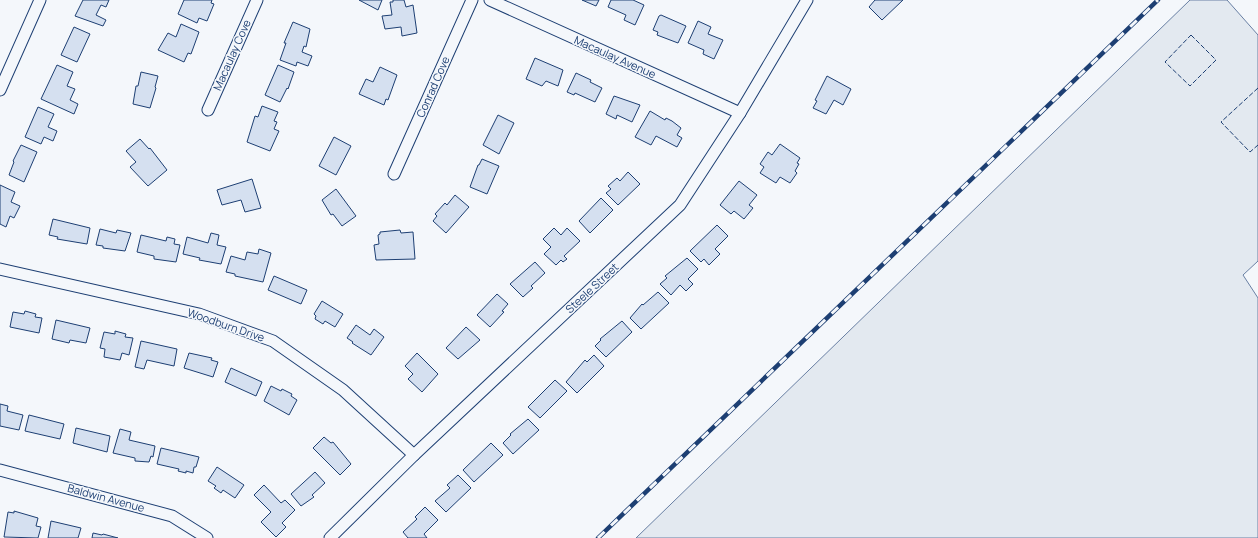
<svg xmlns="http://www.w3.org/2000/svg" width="1258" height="538" viewBox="0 0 1258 538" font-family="Manrope,sans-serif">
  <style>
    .green { fill: #e3e9f0; stroke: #687fa3 }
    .building { fill: #d5e0f0; stroke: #1d3f73 }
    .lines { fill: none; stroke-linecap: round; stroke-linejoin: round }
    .street-casing { stroke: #1d3f73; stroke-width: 13 }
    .street { stroke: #f4f7fb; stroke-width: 11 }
    .rail-casing { stroke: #1d3f73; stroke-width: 4.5 }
    .rail { stroke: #f4f7fb; stroke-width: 3; stroke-dasharray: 9; stroke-linecap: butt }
    .fence { stroke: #1d3f73; stroke-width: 1; stroke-dasharray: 5 2; stroke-linecap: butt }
    .labels { text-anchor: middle; stroke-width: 3; stroke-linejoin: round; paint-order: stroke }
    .street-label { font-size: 11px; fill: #1d3f73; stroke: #f4f7fb }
  </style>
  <rect width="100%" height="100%" fill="#f4f7fb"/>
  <polygon class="green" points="1190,0 1227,0 1258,35 1258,261 1243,275 1258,298 1258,538 636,538"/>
  <g class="building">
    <polygon points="83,0 109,0 106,7 101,5 96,15 106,20 103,26 75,16"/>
    <polygon points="184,0 212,0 211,3 214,4 207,21 199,18 197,23 178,14"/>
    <polygon points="359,0 382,0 378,10"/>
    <polygon points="393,0 404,0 406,7 413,5 417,33 402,36 401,27 385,29 382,16 392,15 390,2 393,2"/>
    <polygon points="582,0 599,0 596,6"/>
    <polygon points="611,0 633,0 644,5 635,25 624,20 626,15 608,7"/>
    <polygon points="875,0 903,0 882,20 869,7"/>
    <polygon points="661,15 686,26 678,43 657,35 658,32 653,30 659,16"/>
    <polygon points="698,21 711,27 708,34 723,40 714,59 703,54 704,50 688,43"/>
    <polygon points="293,22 310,29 306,47 304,46 302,52 312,56 308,66 297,62 296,66 280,60 286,43 284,43"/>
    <polygon points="181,24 199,32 191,54 188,53 184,62 158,50 168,33 176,37"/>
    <polygon points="74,27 90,34 77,62 61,55"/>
    <polygon points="535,58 563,70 558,86 546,81 542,86 526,79"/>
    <polygon points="57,65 73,72 67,86 75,89 70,100 78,104 74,114 41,99"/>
    <polygon points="278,65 294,72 288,89 287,88 280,102 265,95"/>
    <polygon points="380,67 397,75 388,100 386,99 384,105 359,94 366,79 373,82"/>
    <polygon points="141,72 158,76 155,87 156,88 150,108 133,104 136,86 138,86"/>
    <polygon points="576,73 591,80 590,82 602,88 595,102 575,93 574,95 567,92"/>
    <polygon points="827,76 851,89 843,105 834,100 826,114 813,108 817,101 815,100"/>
    <polygon points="614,96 640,105 632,122 617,115 616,119 606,114"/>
    <polygon points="262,106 278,112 274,121 277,122 274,129 279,131 270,151 247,142 255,116 258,117"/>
    <polygon points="38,107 54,114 48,127 57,131 53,141 44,137 41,144 25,137"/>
    <polygon points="650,111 665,120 666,118 672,121 681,128 677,135 682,138 677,147 656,136 651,145 635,137"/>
    <polygon points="498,115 514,123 499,154 483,145"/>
    <polygon points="334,137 351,146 336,175 319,166"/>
    <polygon points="140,139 149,149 150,148 167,170 148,186 130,167 136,162 126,151"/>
    <polygon points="780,144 800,158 797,163 799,164 795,171 797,173 790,183 780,177 776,183 760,173 764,167 760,164 768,152 772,155"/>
    <polygon points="21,145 37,152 24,182 9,175 14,162 13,161"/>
    <polygon points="482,159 499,166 487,194 470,187 478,165 479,165"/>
    <polygon points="628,172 640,184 618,205 606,193 611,189 608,186 617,178 620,181"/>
    <polygon points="252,179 261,208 245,212 241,200 222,205 217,190"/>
    <polygon points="739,181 757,195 749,205 753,208 744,219 734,211 731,214 720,205"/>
    <polygon points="0,185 15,192 11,202 20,206 14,218 10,216 6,227 0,224"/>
    <polygon points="336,189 356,216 342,226 333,214 331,215 322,200"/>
    <polygon points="455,195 469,207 446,233 433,221 437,216 435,214 445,203 447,205"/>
    <polygon points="601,198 613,210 590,233 579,221"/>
    <polygon points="53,219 90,228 87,244 57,239 58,237 49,235"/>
    <polygon points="717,225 728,236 715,249 720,254 709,265 704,259 701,262 690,251"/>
    <polygon points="554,228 561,235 567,228 580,241 564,256 567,259 563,262 561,260 556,265 544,254 551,247 543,239"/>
    <polygon points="100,229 116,233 117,230 131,233 125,251 103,248 103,246 96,245"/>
    <polygon points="400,230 401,233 413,232 415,259 376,260 374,245 379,244 378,235 380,234 380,232"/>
    <polygon points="211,233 219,235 217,245 226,247 221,264 199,260 200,258 183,254 187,237 208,243"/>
    <polygon points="141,235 166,241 167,237 175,239 174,244 180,245 176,262 154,259 154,256 137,252"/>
    <polygon points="259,249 271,253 263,282 235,276 235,274 226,272 231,256 245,260 247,252 258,254"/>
    <polygon points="687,258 698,269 688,279 693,284 686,291 680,285 671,295 660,284 667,278 665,276"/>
    <polygon points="535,262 545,273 531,286 533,288 523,297 510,284"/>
    <polygon points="274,276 307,290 301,304 268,290"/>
    <polygon points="658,292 669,303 641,329 630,318 642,304 643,305"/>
    <polygon points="497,294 508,304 502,311 504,312 490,327 477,315"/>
    <polygon points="322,301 343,314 335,327 325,321 323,324 315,319 316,316 314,314"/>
    <polygon points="25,311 36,314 35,317 42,318 39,333 10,327 13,312 24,314"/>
    <polygon points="56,320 90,328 86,343 70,340 69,343 52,339"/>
    <polygon points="622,321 632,332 606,357 595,346 601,340 600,339"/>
    <polygon points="356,325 370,335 374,329 384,337 371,355 352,343 353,342 347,338"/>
    <polygon points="466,327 480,340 458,359 446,348"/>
    <polygon points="115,331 126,334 125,337 133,338 129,355 122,353 120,360 104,357 105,349 100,348 104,332 115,334"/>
    <polygon points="141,341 177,349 174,366 147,360 144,369 135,367"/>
    <polygon points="189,353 212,358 211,360 218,362 213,377 184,368"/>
    <polygon points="417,353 438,374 422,392 408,379 413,374 405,366"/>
    <polygon points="594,355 604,366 577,393 566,382 585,360 587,362"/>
    <polygon points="231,368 262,382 256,396 225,382"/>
    <polygon points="555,380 567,391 540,418 528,407"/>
    <polygon points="271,386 281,391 282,389 292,394 291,396 297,400 289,415 264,401"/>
    <polygon points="0,404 8,406 7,411 23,415 19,430 0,426"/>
    <polygon points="29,415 64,424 60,439 25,431"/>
    <polygon points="528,419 539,430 513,454 503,443 511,435 510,434"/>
    <polygon points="76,428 110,436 107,452 73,443"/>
    <polygon points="120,429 131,432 129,440 155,446 153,457 151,456 149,462 135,461 135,458 113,453"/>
    <polygon points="324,437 331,443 333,442 351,464 340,475 313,448"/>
    <polygon points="491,443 503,455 474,482 463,470"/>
    <polygon points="161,448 199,457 196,467 194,467 193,473 186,471 186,473 178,471 179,469 157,464"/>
    <polygon points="217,467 244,485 235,498 223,490 221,493 214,488 216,486 208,481"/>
    <polygon points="315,472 325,483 312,495 314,497 301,506 291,494"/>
    <polygon points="458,475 471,488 446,512 435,501 450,488 447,485"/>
    <polygon points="264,485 281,503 285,500 295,510 282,523 286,527 276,537 261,522 271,512 254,495"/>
    <polygon points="425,507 438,520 424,534 427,538 408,538 403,532 417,519 415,517"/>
    <polygon points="14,511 38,518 36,526 41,527 38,538 4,537 8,512 14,513"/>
    <polygon points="51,521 81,528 78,538 48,538"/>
    <polygon points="93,533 102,535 103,534 118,538 92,538"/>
  </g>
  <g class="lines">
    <g class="street-casing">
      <g id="street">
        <polyline points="490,0 740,113"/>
        <polyline points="0,90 40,0"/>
        <polyline points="208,110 257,0"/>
        <polyline points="394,174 472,0"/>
        <polyline points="0,269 199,314 273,341 343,390 414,455"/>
        <polyline points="0,470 172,516 207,538"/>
        <polyline points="330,538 414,455 680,205 740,113 807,0"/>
      </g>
    </g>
    <use href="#street" class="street"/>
    <g class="rail-casing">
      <polyline id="rail" points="598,538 1158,0"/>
    </g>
    <use href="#rail" class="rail"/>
    <g class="fence">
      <polygon points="1191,35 1216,60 1190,86 1165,62"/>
      <polyline points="1258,88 1221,122 1250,152 1258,145"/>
    </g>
  </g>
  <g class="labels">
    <g class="street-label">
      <text transform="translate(232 55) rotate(-66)" y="4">Macaulay Cove</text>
      <text transform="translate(615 57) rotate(24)" y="4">Macaulay Avenue</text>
      <text transform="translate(433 87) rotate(-66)" y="4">Conrad Cove</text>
      <text transform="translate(592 288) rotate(-43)" y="4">Steele Street</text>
      <text transform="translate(226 325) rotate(19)" y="4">Woodburn Drive</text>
      <text transform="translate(106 498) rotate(15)" y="4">Baldwin Avenue</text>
    </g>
  </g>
</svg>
